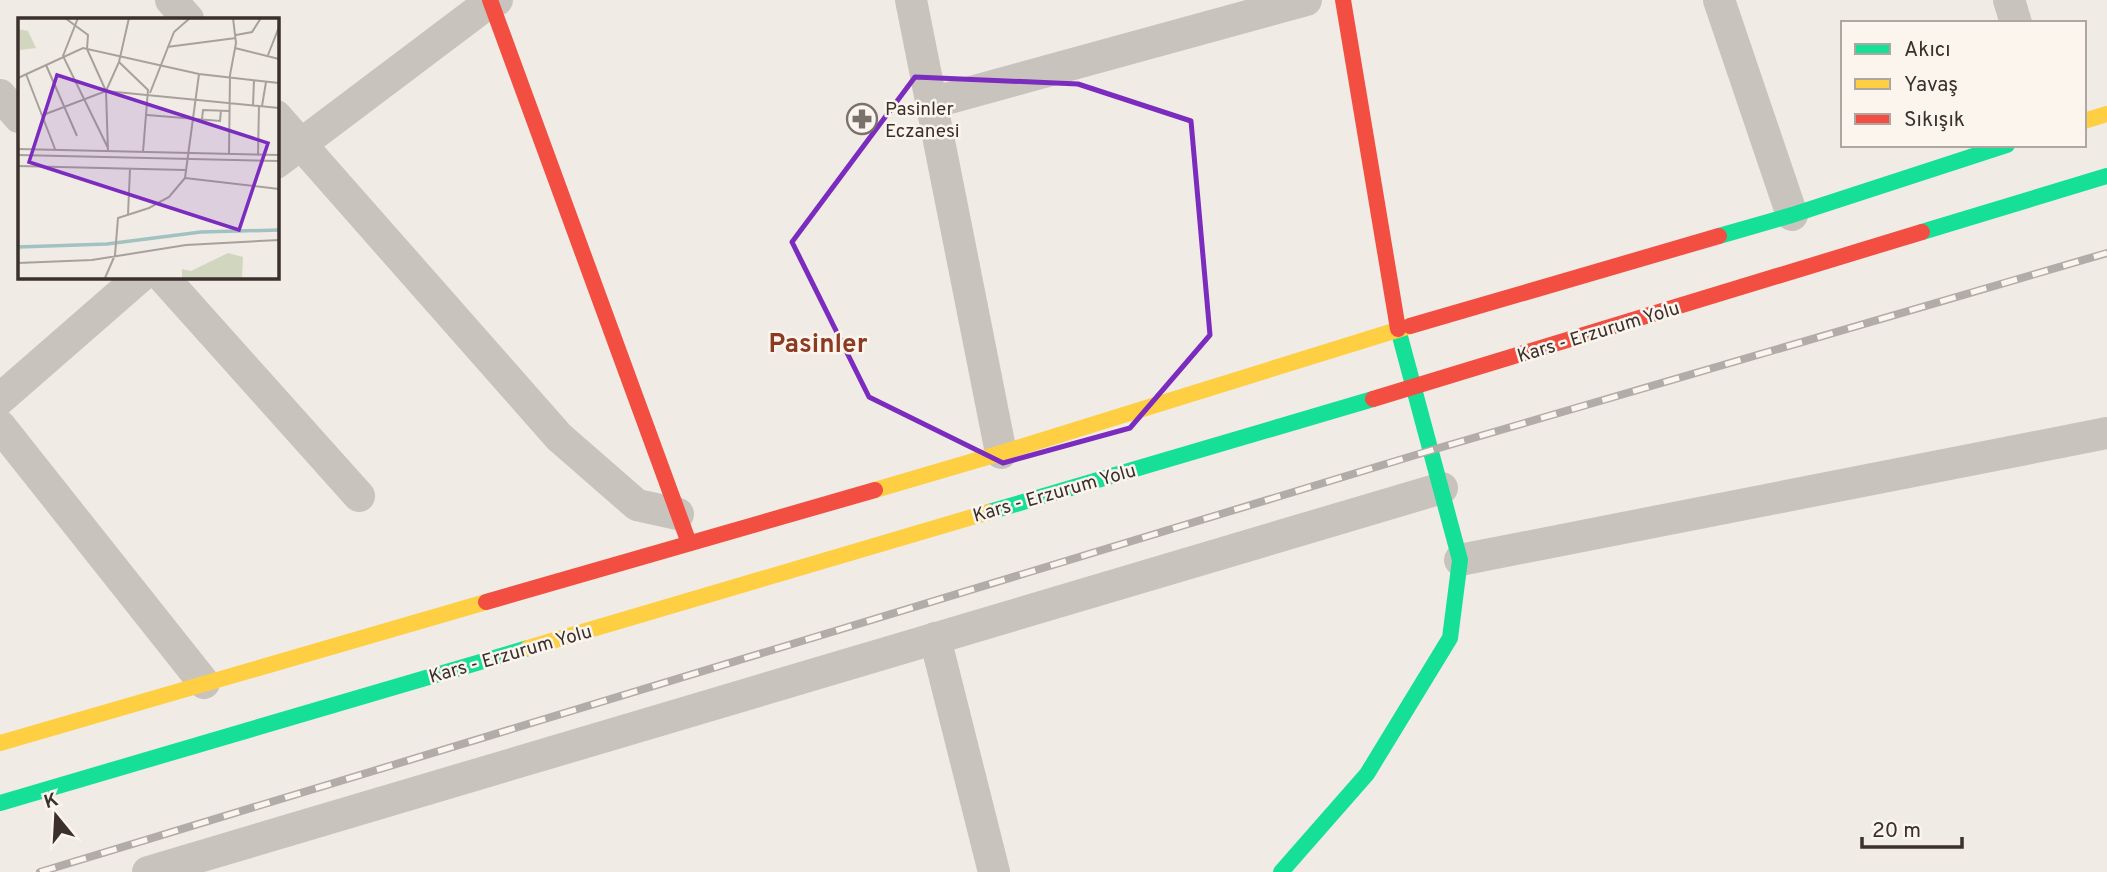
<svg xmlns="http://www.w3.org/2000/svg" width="2107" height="872" viewBox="0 0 2107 872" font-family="Overpass,sans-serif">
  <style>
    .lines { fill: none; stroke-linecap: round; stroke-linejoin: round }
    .street { stroke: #c9c3be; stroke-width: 32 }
    .fast { stroke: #16e098; stroke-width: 16 }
    .slow { stroke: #ffcf43; stroke-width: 16 }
    .jam { stroke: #f24e42; stroke-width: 16 }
    .rail-casing { stroke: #b1aca8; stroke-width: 8 }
    .rail { stroke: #fbf5ee; stroke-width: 5; stroke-dasharray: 16; stroke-linecap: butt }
    .marked { fill: none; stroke: #7b2cbf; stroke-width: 5; stroke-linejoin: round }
    .labels { text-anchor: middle; stroke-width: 5; stroke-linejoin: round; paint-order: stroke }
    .poi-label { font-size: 19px; fill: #3b302b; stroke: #fbf5ee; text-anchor: start }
    .street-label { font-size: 19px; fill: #3b302b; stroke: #fbf5ee }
    .district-label { font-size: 26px; font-weight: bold; fill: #8c3b22; stroke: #fbf5ee }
    .inset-river { fill: none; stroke: #a1c2c1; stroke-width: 3.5 }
    .inset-road { fill: none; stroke: #a8a09b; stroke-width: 2 }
    .view { fill: #7b2cbf; fill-opacity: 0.15; stroke: #7b2cbf; stroke-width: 3.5 }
    .inset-edge { fill: none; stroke: #3b302b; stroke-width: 3.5 }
  </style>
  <rect width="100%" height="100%" fill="#f0ebe5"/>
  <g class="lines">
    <g class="street">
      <polyline points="171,0 188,19"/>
      <polyline points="911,0 1001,453"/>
      <polyline points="1719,0 1792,215"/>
      <polyline points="2009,0 2016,23"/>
      <polyline points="0,95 19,117"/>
      <polyline points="931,103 1306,0"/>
      <polyline points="276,116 559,437 637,505 678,514"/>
      <polyline points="276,163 491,1 497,0"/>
      <polyline points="162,276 359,496"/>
      <polyline points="0,399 141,276"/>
      <polyline points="0,426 204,683"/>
      <polyline points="1460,560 2107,433"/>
      <polyline points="935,638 994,872"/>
      <polyline points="148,872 1442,488"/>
    </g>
    <g class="fast">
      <polyline points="1922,232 2107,176"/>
      <polyline points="1719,236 1792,215 2007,145"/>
      <polyline points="989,512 1373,399"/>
      <polyline points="0,803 528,648"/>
      <polyline points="1281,872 1367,774 1450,638 1460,560 1398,329"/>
    </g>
    <g class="slow">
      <polyline points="2084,121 2107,114"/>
      <polyline points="875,490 1001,453 1410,326"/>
      <polyline points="528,648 989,512"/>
      <polyline points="0,743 486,602"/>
    </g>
    <g class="jam">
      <polyline points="490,0 689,543"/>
      <polyline points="1343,0 1398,329"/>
      <polyline points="1410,326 1719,236"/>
      <polyline points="1373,399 1922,232"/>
      <polyline points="486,602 875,490"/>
    </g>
    <g class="rail-casing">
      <polyline id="rail" points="40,872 1432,450 2107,253"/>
    </g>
    <use href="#rail" class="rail"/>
  </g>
  <path class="marked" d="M 915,77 L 1078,84 L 1191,121 L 1210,335 L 1130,428 L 1003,463 L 869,397 L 792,242 Z"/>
  <defs>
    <g id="pharmacy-ring" transform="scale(1.575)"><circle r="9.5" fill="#fbf5ee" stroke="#7a716c" stroke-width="1.5"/><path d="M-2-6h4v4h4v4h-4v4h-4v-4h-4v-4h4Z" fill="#7a716c"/></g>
  </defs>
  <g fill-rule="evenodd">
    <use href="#pharmacy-ring" x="862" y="119"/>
  </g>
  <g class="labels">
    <g class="poi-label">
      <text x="885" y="115">Pasinler<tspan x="885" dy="22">Eczanesi</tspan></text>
    </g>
    <g class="street-label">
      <text transform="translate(1598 331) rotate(-17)" y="7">Kars - Erzurum Yolu</text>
      <text transform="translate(1054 492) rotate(-16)" y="7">Kars - Erzurum Yolu</text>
      <text transform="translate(510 653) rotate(-16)" y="7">Kars - Erzurum Yolu</text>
    </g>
    <g class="district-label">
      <text x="818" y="352">Pasinler</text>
    </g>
  </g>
  <g transform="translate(18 18)">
    <rect width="261" height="261" fill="#f0ebe5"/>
    <path d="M 0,11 L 10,13 L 18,30 L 2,32 ZM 210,235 L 225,239 L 224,260 L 164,260 L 164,251 L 173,253 Z" fill="#d1d6bf"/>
    <path class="inset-river" d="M 0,229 L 89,226 L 183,214 L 261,212"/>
    <path class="inset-road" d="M 47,0 L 70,17 L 69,31 L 88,73 L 90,133M 60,0 L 45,38 L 90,130M 218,17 L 234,14 L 243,0M 149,29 L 218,20M 217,30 L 261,41M 250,37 L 261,9M 101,44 L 130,72 L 125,134M 28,47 L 59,118M 8,56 L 37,131M 0,60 L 65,30 L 181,56 L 261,65M 88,73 L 101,44 L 111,0M 132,75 L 156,14 L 172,0M 235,87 L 236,62M 244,88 L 248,64M 25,97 L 88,73 L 261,90M 129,97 L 202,103 L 203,92M 184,101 L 185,92 L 211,93M 0,131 L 261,137M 211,135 L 212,57 L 218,25 L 215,0M 0,137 L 261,143M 240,137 L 241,87M 0,148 L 167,152M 167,160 L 261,171M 110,197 L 112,151M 0,245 L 74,242 L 168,227 L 261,222M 87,260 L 97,237 L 100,200 L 131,190 L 151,179 L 167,160 L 181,56"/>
    <path class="view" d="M 39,57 L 250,125 L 221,212 L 11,144 Z"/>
    <rect width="261" height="261" class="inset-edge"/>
  </g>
  <rect x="1841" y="21" width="245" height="126" fill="#fbf5ee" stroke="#aea6a0" stroke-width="2"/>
  <rect x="1855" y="44" width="35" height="10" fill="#16e098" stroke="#aea6a0" stroke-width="2"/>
  <text x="1904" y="56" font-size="21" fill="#3b302b">Akıcı</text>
  <rect x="1855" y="79" width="35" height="10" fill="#ffcf43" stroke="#aea6a0" stroke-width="2"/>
  <text x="1904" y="91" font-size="21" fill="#3b302b">Yavaş</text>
  <rect x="1855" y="114" width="35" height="10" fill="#f24e42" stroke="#aea6a0" stroke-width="2"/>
  <text x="1904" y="126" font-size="21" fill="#3b302b">Sıkışık</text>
  <g transform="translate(56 816) rotate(342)" stroke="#fbf5ee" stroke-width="5" paint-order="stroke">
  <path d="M0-5L12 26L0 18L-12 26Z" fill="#3b302b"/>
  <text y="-10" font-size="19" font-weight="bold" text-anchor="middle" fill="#3b302b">K</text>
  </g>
  <path d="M1862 837v10h100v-10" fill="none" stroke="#3b302b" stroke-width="3.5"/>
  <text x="1872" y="837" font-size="21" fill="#3b302b" stroke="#fbf5ee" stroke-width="5" paint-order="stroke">20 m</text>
</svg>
